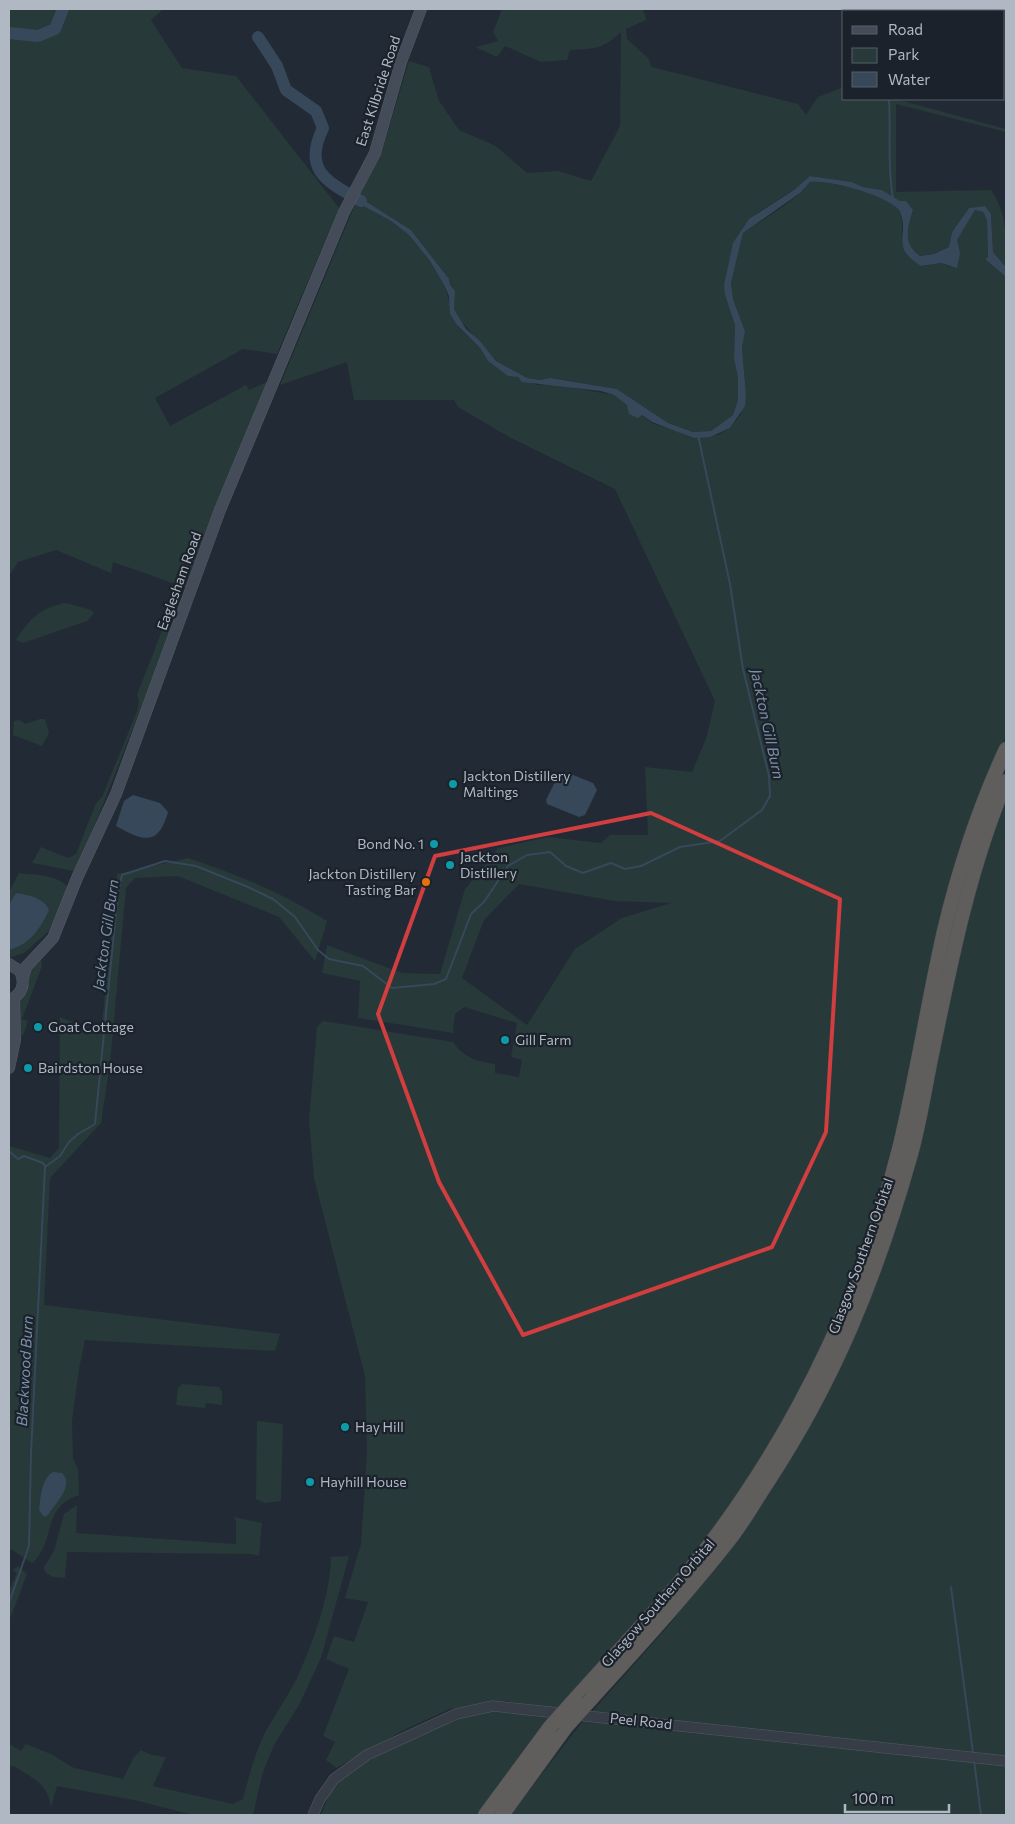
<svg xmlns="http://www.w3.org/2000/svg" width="1015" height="1824" viewBox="0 0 1015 1824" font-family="Commissioner,sans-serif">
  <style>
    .green { fill: #273938; fill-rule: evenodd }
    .water { fill: #37485b }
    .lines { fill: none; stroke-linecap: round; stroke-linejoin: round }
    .stream { stroke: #37485b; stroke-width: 2 }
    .river { stroke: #37485b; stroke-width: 12 }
    .tertiary-casing { stroke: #535b64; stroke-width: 11 }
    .secondary-casing { stroke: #535b64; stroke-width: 12 }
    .trunk-casing { stroke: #404851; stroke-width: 15 }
    .tertiary { stroke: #363d46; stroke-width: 10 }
    .secondary { stroke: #444c59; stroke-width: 11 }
    .trunk { stroke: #605e5c; stroke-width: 14 }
    .trunk-bridge-casing { stroke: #404851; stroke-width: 15; stroke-linecap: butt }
    .trunk-bridge { stroke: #605e5c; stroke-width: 14 }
    .marked { fill: none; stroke: #d03e3f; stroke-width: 4; stroke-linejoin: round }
    .culture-dot { fill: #0f9aa8; stroke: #1b222b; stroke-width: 2 }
    .food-dot { fill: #e8710a; stroke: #1b222b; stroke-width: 2 }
    .labels { text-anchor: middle; stroke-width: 4.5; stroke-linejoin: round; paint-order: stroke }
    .street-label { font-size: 14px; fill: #b0b8c3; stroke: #1b222b }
    .poi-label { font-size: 14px; fill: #b0b8c3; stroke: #1b222b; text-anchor: start }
    .water-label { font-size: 15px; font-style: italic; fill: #7b90a8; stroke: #1b222b }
  </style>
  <rect width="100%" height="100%" fill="#222b35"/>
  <g class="green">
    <polygon points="9,9 58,9 62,28 69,9 163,9 151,20 182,68 236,76 339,208 277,354 243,349 155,398 170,426 246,385 249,390 269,381 187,588 113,562 111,573 56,550 18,562 9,576"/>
    <path d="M 502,9 L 643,9 L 646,20 L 626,29 L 627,39 L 648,58 L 652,67 L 798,104 L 806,115 L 818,97 L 844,87 L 844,99 L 896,99 L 1006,129 L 1006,132 L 896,104 L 896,192 L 991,190 C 1008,214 1006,239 1006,267 L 993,252 L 991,214 L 985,207 L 969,208 L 952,232 L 949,247 L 934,254 L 920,256 C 903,244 907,229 913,210 L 906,201 L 900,201 L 882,190 L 863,187 L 852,182 L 810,176 C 792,196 758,207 744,226 L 725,295 L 735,325 L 734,359 L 738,378 L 738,400 L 733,415 L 711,431 L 693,432 L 668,423 L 617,389 L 550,378 L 540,380 L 527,378 L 496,361 L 461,321 L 454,309 L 449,279 L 411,230 L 359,197 L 382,151 L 409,61 L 429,67 L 439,101 L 459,130 L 496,146 L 527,173 L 558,171 L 591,181 L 620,126 L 621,32 C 601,50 597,48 570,50 L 567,60 L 541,62 L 505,46 L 497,57 L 475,47 L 498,41 L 493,32 Z"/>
    <path d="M 814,181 C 836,184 892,193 900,213 C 904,222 901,235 902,245 L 921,266 L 941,263 L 950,267 L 960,253 L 956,240 L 975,210 L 983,212 L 987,220 L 988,257 L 985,259 L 1006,277 L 1006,735 L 975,813 L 872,1225 L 832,1328 L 760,1464 L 680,1575 L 559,1711 L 506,1701 L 450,1709 L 406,1729 L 336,1768 L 326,1760 L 335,1742 L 323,1736 L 349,1669 L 326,1659 L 334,1636 L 354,1642 L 368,1602 L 345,1598 L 361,1544 L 367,1452 L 365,1376 L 314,1178 L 309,1120 L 317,1027 L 323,1021 L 453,1042 C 464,1058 476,1061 495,1064 L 495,1073 L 519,1077 L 522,1060 L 511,1057 L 517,1023 L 464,1007 L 455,1014 L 453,1033 L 358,1018 L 360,981 L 322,973 L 327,945 L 402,973 L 440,974 L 465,889 L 498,848 L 548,837 L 601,843 L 610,835 L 648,835 L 645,767 L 692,772 L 706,739 L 715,701 L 615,489 L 509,437 L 458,407 L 454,400 L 354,400 L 347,362 L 280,385 L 356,202 L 391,221 L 409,235 L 430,261 L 444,285 L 458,327 L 480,348 L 488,361 L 537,385 L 551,384 L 614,395 L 652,423 L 675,431 L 718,435 L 730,428 L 741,414 L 746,394 L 742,348 L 745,331 L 733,299 L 731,283 L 743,233 C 762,220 782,209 799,194 C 805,189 807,182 814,181 ZM 519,884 L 615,901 L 671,903 L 622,918 L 575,949 L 527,1025 L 462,978 L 484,920 Z"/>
    <path d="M 66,603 L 91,610 L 94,613 L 87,621 L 23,643 L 16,640 C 29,619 41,607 66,603 Z"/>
    <polygon points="163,628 172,630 78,867 74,871 32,863 41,847 68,858 76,854 96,803 102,797 138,709 139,700 137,695"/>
    <polygon points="40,719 45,719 49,733 42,746 13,735 14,721 20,720 25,724"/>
    <polygon points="1006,798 1006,1756 591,1713 670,1624 737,1537 796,1448 954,968 985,855"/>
    <path d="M 188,858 C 241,876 279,891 327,921 L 315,961 L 279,917 L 178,876 L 135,878 L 126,888 L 110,1063 L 101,1123 L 50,1178 L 44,1305 L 280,1334 L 275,1351 L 85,1340 L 79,1369 L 72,1421 L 73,1459 L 78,1469 L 79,1495 C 40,1508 57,1542 32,1563 L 9,1548 L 9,1146 L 50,1158 L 59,1148 L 60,1017 L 101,1034 L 117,874 Z"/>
    <path d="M 19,873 C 35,875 56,874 68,887 L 51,929 L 24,953 L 9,958 L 9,892 Z"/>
    <polygon points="41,959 42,966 22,1019 28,1021 23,1036 19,1034 18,1004 24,994 29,971"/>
    <polygon points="182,1384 219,1387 222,1391 222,1405 206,1403 205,1408 176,1405 178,1388"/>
    <polygon points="257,1421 283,1424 281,1501 265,1503 256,1499"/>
    <polygon points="77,1505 76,1533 236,1544 236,1522 234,1517 262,1523 259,1556 252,1554 67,1552 65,1578 53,1577 45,1572 44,1567 54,1551 64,1514"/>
    <path d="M 349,1556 L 321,1658 L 299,1705 L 274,1745 L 262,1775 L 253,1815 L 193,1815 L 134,1800 L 57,1786 L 51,1807 C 47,1783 34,1779 14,1766 L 9,1766 L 9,1744 L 21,1751 L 26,1744 L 51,1754 L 74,1768 L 123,1779 L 134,1757 L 141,1750 L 152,1755 L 166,1757 L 153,1786 L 233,1804 L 243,1799 C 249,1776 255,1752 266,1731 C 276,1713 288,1696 297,1678 C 313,1643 330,1596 331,1557 Z"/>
    <polygon points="18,1566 27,1574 9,1621 9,1591 17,1573 13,1570"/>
    <polygon points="494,1710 552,1715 481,1815 321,1815 329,1795 346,1773 416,1735 467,1716"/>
    <polygon points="586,1717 1006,1765 1006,1815 510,1815"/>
  </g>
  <g class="water">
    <path d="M 810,176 L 852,182 L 863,187 L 882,190 L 900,201 L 906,201 L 913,210 C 907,229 903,244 920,256 L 934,254 L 949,247 L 952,232 L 969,208 L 985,206 L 991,214 L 993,252 L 1006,267 L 1006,277 L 985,259 L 988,257 L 987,220 L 983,212 L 975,210 L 957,240 L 960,253 L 957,268 L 941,263 L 921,266 C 889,246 910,235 900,212 C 892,196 828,179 810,182 L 800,193 L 743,233 L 731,283 L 733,299 L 745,331 L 742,348 L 746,394 L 745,406 L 730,428 L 710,437 L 695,438 L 675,431 L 652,422 L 642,415 L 638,418 L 629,414 L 627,405 L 614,395 L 601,391 L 522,382 L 518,377 L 508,376 L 488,361 L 480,348 L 457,325 L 450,314 L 449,296 L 444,285 L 430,261 L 409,235 L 391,221 L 356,202 L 359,197 L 411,230 L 449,279 L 450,285 L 455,291 L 454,309 L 466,329 L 479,340 L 496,361 L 527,378 L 540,380 L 550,378 L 617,389 L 668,423 L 693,432 L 711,431 L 733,415 L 738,400 L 738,378 L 734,359 L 735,325 L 725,295 L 724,285 L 733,243 L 749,219 L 794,190 Z"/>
    <polygon points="566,772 593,783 597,790 585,815 579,817 547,804 546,800 559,774"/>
    <path d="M 133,795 L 160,803 L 168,812 C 158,847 143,841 116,826 L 124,801 Z"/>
    <path d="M 16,893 C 29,895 44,898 49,910 C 40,929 30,944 9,950 L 9,905 Z"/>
    <path d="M 53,1472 L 62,1473 C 75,1485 55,1504 48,1515 L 44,1517 L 39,1510 C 41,1497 41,1479 53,1472 Z"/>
  </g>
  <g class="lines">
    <g class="stream">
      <polyline points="891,11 891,9"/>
      <path d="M 889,99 C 891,132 887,166 893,198"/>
      <polyline points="9,1151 18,1159 24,1156 43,1163 45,1166"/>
      <polyline points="45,1167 60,1156 69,1142 78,1134 95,1124 118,892 122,875 165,861 196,866 248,887 273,899 295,917 318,950 329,959 363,966 392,988 434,984 446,979 471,914 484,902 508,866 527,855 550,852 566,866 583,873 611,863 625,869 641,866 680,847 720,841 762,810 770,796 769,776 743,669 730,584 698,435"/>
      <polyline points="951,1587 973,1753"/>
      <polyline points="9,1603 29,1546 31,1453 45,1167"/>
      <polyline points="974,1760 981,1815"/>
    </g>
    <g class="river">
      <polyline points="9,33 38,36 55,29 63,9"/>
      <path d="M 258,37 L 277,66 L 286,90 L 316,111 L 323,128 C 302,171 328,182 361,201"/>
    </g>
    <g class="tertiary-casing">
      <polyline id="tertiary" points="313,1815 320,1799 334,1779 367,1755 456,1714 493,1706 1006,1761"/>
    </g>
    <g class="secondary-casing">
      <g id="secondary">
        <path d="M 9,964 L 20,971 C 26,985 22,994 9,1001"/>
        <polyline points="23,978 26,967 53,938 77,878 116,794 220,510 344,212 375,153 401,62 421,9"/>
        <polyline points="9,1068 15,1040 14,998"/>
      </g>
    </g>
    <g class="trunk-casing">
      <g id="trunk">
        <path d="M 592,1698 C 639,1646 687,1594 730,1539 C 744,1521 755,1501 767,1483 C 836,1378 877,1275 911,1154 C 920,1122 925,1087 932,1054 C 951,961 969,869 1006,781"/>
        <path d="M 575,1699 C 624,1644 677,1590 721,1529 C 804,1415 866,1282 900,1145 C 917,1074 928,1001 944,931 C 959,868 979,807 1006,749"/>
        <polyline points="485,1815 550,1727"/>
        <polyline points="502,1815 566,1727"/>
      </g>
    </g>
    <use href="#tertiary" class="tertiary"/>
    <use href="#secondary" class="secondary"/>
    <use href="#trunk" class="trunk"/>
    <g class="trunk-bridge-casing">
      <g id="trunk-bridge">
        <polyline points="550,1727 575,1699"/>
        <polyline points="566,1727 592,1698"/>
      </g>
    </g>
    <use href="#trunk-bridge" class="trunk-bridge"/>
  </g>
  <path class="marked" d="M 651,813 L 840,899 L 826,1132 L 772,1247 L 523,1335 L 439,1182 L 378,1014 L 435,856 Z"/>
  <g class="culture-dot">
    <circle cx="453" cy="784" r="5"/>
    <circle cx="434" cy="844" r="5"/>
    <circle cx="450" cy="865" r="5"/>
    <circle cx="38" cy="1027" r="5"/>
    <circle cx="505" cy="1040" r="5"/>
    <circle cx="28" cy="1068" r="5"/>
    <circle cx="345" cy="1427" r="5"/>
    <circle cx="310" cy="1482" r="5"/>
  </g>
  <circle class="food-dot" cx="426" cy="882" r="5"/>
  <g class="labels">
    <g class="street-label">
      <text transform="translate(378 91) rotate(-72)" y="5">East Kilbride Road</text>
      <text transform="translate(179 581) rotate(-70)" y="5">Eaglesham Road</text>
      <text transform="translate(861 1256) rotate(-70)" y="5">Glasgow Southern Orbital</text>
      <text transform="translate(658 1603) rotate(-49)" y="5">Glasgow Southern Orbital</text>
      <text transform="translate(641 1721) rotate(6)" y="5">Peel Road</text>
    </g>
    <g class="poi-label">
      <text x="463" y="781">Jackton Distillery<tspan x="463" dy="16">Maltings</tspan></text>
      <text x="424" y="849" text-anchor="end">Bond No. 1</text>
      <text x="460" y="862">Jackton<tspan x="460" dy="16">Distillery</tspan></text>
      <text x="416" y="879" text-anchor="end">Jackton Distillery<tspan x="416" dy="16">Tasting Bar</tspan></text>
      <text x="48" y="1032">Goat Cottage</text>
      <text x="515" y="1045">Gill Farm</text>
      <text x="38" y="1073">Bairdston House</text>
      <text x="355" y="1432">Hay Hill</text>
      <text x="320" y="1487">Hayhill House</text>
    </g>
    <g class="water-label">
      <text transform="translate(767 724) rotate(78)" y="5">Jackton Gill Burn</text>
      <text transform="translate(106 935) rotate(-82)" y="5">Jackton Gill Burn</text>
      <text transform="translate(25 1371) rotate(-87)" y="5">Blackwood Burn</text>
    </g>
  </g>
  <rect width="1015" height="1824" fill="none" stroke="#b0b8c3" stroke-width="20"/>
  <rect x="842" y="10" width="162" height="90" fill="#1b222b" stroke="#575e68"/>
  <rect x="852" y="26" width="25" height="8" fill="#444c59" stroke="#575e68"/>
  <text x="888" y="35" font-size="15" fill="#b0b8c3">Road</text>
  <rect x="852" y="48" width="25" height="15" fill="#273938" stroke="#575e68"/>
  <text x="888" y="60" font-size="15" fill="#b0b8c3">Park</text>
  <rect x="852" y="72" width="25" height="15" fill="#37485b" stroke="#575e68"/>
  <text x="888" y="85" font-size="15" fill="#b0b8c3">Water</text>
  <path d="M845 1804v8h104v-8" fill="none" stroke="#b0b8c3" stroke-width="2.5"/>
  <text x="852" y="1804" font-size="15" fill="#b0b8c3" stroke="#1b222b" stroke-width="4" paint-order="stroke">100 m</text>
</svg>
